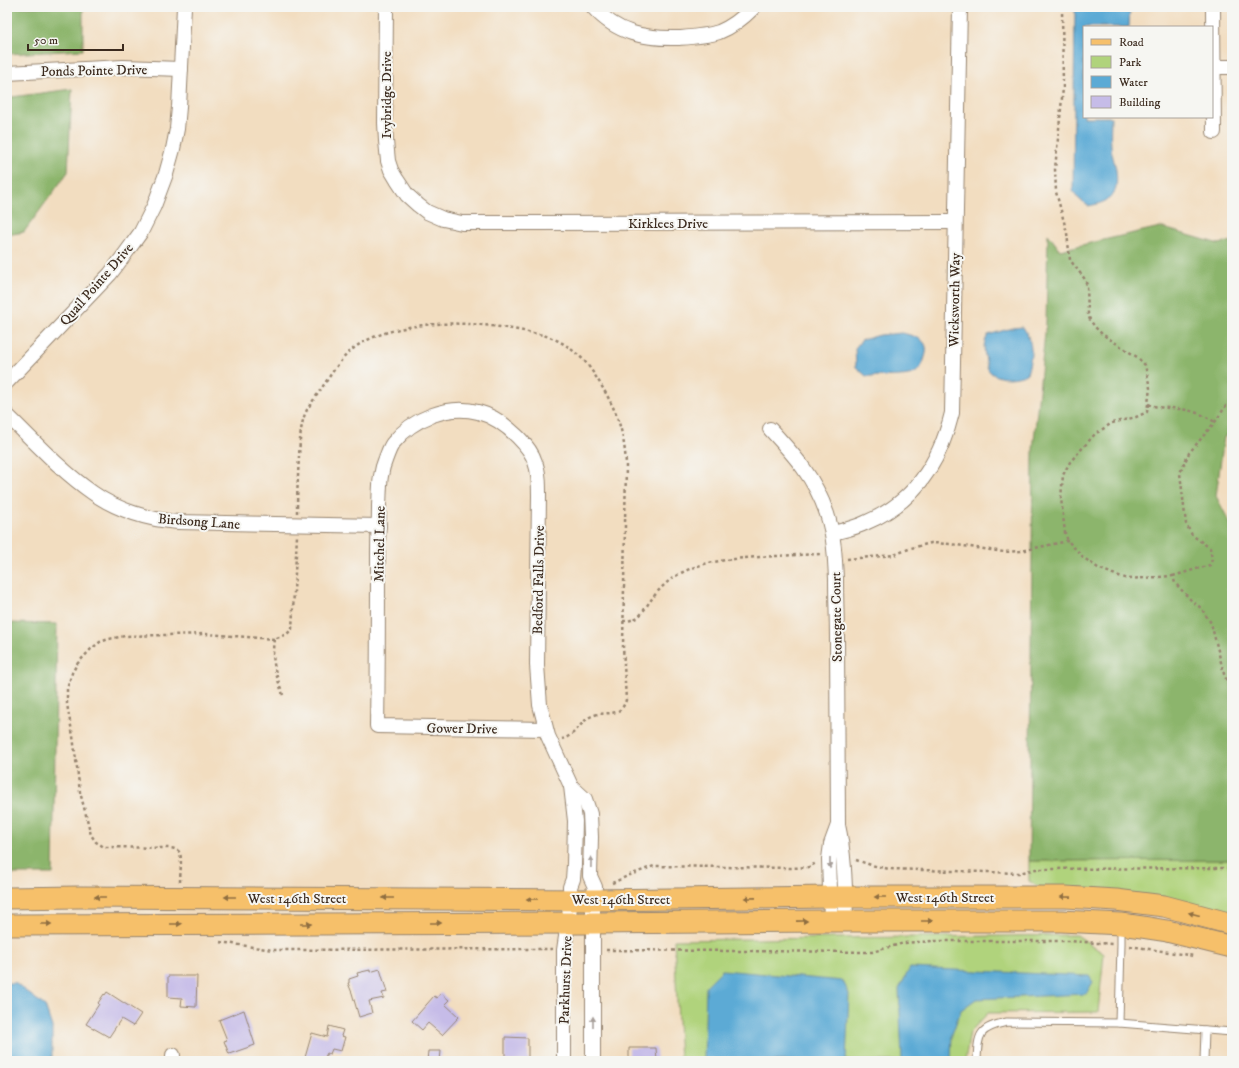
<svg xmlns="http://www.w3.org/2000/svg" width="1239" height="1068" viewBox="0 0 1239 1068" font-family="'IM FELL DW Pica',serif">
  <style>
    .green { fill: #b0d37c; stroke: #767e4d }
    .forest { fill: #8cb56c; stroke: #647045 }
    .water { fill: #5baad5; stroke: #4b6a7a }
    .building { fill: #c6bce8 }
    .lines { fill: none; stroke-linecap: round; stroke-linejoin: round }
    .service-casing { stroke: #96846f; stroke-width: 9 }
    .minor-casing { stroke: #96846f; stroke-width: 16 }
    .primary-casing { stroke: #96846f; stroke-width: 23 }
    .path { stroke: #96846f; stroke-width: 2.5; stroke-dasharray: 3 3; stroke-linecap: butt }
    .service { stroke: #fff; stroke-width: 7 }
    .minor { stroke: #fff; stroke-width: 14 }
    .primary { stroke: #f6c06b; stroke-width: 21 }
    .oneway { fill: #a79f9a }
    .oneway2 { fill: #8f6e41 }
    .labels { text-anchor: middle; stroke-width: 4; stroke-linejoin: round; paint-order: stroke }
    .street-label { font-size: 14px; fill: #3b2a1e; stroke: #f6f6f2 }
  </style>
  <rect width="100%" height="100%" fill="#f6f6f2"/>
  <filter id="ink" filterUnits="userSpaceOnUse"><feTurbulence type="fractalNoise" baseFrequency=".025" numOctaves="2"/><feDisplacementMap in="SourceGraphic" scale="8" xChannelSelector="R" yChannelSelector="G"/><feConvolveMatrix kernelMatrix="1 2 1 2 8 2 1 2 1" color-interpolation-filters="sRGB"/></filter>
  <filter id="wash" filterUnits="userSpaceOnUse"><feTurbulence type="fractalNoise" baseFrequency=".012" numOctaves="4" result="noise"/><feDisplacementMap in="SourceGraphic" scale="16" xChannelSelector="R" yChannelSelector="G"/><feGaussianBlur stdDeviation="0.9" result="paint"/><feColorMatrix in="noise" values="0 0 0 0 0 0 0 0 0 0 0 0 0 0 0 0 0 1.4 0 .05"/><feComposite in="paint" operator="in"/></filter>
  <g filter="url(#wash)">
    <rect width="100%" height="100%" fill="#f2ddc0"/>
    <g class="green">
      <polygon points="1232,860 1232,914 1042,889 1029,881 1029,861"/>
      <polygon points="1077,935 1104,954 1098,1012 988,1013 970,1032 965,1061 680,1061 674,940"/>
    </g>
    <g class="forest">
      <polygon points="7,7 83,7 83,50 7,54"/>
      <polygon points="72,89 68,172 24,232 7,235 7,104 12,97"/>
      <polygon points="1160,227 1219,244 1232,241 1232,433 1224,437 1216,496 1232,527 1232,860 1029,861 1033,450 1046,323 1048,234 1060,250"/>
      <polygon points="7,623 57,624 53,874 7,874"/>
    </g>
    <g class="water">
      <path d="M 1075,7 L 1130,7 L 1129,27 L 1084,27 L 1084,117 L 1111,117 C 1111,126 1110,136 1111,145 C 1111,154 1115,162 1116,170 C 1119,194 1112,202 1088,206 L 1079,199 L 1073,191 Z"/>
      <path d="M 1023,327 C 1034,344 1032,355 1027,374 C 1016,379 995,381 988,369 C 986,365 986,360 985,356 C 984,346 983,345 988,335 L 1012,328 Z"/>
      <path d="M 902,333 C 918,337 932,340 924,360 C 923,365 919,370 915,373 C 906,378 877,376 866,376 L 856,367 L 855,348 L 862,340 L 880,335 Z"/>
      <polygon points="910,968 1089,976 1093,982 1086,994 976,999 961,1010 952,1034 951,1061 902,1061 899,989"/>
      <polygon points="722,970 843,981 849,994 846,1061 704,1061 706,986"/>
      <polygon points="7,983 15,983 45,1006 52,1027 52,1061 7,1061"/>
    </g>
    <g id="blocks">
      <g class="building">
        <polygon points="380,969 387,992 382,993 384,998 369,1001 372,1013 359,1017 352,993 348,983 349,983 349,979 358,976 357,973 370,970 370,972"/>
        <polygon points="168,976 197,976 196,1007 181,1006 182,998 168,997"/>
        <polygon points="107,992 141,1014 133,1026 121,1019 109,1037 86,1024 99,1004 98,1003 104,994 105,995"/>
        <polygon points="441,993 449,1000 445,1004 459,1017 442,1035 428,1023 422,1030 412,1021 434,996 437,998"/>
        <polygon points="244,1010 255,1045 229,1054 224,1041 227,1040 219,1020"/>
        <polygon points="329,1026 343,1030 341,1036 345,1037 341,1051 332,1049 330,1054 327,1053 323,1061 304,1061 312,1033 327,1037"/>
        <polygon points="505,1037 528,1038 528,1061 505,1061"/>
        <polygon points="629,1048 656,1048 657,1061 629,1061"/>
        <polygon points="428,1051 441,1051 440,1061 427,1061"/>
      </g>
    </g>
  </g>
  <g filter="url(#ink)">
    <use href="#blocks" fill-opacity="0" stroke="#96846f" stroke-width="1"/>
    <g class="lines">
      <g class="service-casing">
        <g id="service">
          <polyline points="1119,1023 1232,1032"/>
          <path d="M 977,1061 C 978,1033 979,1028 1007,1022 L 1119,1023 L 1121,944 L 1121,925"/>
          <polyline points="1204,1061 1205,1030"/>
        </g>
      </g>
      <g class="minor-casing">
        <g id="minor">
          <polyline points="386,7 385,123 386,141 388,161 391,170 397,180 407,195 418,205 427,212 443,219 462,223 531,223 955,222"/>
          <path d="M 593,7 C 617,34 645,39 679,38 C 692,37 707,36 719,32 C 732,27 744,17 754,7"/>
          <polyline points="1213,7 1214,132"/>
          <polyline points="1213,67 1232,67"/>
          <polyline points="7,73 123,67 181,69"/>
          <polyline points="7,382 110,274 125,254 141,232 154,206 166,174 173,149 177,129 179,107 184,7"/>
          <path d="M 7,415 C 34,441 61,471 93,493 C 117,510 149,520 178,522 L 379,526"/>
          <path d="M 770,429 C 795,456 815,478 827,514 C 834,535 835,557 836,579 C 836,600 837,620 837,640 C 837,702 838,763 838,825 C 845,856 845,889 846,921"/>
          <path d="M 833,533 C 844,530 855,528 865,523 C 914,503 940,462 952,413 L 960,7"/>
          <path d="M 546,729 L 377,726 C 378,669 378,611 378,554 C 378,538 379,522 379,506 C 380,489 379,474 386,458 C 388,453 390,446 394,442 C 412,419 448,404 478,412 C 494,416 507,426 518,437 C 525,444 532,452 535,462 C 539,472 539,484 539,495 L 537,665 L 540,705 L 548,736 L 571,786 L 585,799 L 590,814 L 591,837 L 590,876 L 595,887 L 593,900 L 593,1061"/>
          <polyline points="831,921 829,859 831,844 838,825"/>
          <polyline points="173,1061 173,1055"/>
          <polyline points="564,1061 564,950 568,923 571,899 570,887 573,879 574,865 575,821 571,786"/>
        </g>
      </g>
      <g class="primary-casing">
        <g id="primary">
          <polyline points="7,898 79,897 593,900 830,897 1066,897 1116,900 1164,906 1232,924"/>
          <polyline points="7,925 593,923 831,921 1061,921 1121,924 1142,927 1167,931 1232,947"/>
        </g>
      </g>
      <g class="path">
        <polyline points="1062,7 1063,88 1055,169 1056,192 1067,233 1070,260 1084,278 1087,285 1088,314 1090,320 1095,327 1102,334 1137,357 1145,365 1150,388 1147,412 1136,417 1112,423 1095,434 1070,462 1063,475 1061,498 1065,533 1068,541 1084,558 1098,568 1113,574 1128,579 1173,576 1175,583 1191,600 1201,608 1211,623 1224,674 1232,693"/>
        <path d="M 1148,404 C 1159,409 1168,407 1179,409 C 1192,410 1204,415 1215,422"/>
        <path d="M 297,513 C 297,494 298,475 299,456 C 300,442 300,427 305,414 C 309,405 316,397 321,389 C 332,373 343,354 360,344 C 406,317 478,321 528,332 C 535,334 542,334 549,337 C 559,340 569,347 577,354 C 586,361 592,371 598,380 C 616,409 624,429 626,464 L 623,646 L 626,700 C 620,719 606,710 592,716 C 580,721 577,735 562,739"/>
        <polyline points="847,559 894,555 911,548 931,543 950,544 1004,552 1021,551 1068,541"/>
        <polyline points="1173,576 1210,565 1212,559 1210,548 1192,535 1186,524 1180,473 1189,453 1215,422 1232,397"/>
        <path d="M 623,621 C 628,621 633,620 638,617 C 643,613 647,605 651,600 C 659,589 670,578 683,572 C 703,562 724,560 745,558 C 771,556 796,555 822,554"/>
        <path d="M 283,695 C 276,674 271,662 274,639 L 287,634 L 292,629 L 297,536"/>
        <polyline points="856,860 871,865 889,869 1019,873 1036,869 1232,868"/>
        <path d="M 180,882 C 180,876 182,859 180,853 C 177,848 170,848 165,848 L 104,847 L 96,842 L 91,835 L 87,819 L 80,792 L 73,736 L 69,716 L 67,704 L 67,689 L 72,673 L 77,664 L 91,649 L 100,642 L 109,639 L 125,636 L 206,634 L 274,639"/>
        <polyline points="612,883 630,875 654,866 791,868 809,867 816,863"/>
        <polyline points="220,942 273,950 553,949"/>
        <polyline points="1130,946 1194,956"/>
        <polyline points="606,950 872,952 904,943 932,941 1069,941 1113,944"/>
      </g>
      <use href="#service" class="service"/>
      <use href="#minor" class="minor"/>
      <use href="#primary" class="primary"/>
    </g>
    <defs><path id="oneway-solid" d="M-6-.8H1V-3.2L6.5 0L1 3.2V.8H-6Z"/></defs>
    <g class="oneway">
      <use href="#oneway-solid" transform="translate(591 862) rotate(-89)"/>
      <use href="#oneway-solid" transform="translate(830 863) rotate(90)"/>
      <use href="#oneway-solid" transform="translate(593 1022) rotate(-90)"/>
    </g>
    <g class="oneway2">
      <use href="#oneway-solid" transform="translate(100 897) rotate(-180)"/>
      <use href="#oneway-solid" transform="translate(230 897) rotate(-180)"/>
      <use href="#oneway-solid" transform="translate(880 897) rotate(-180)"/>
      <use href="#oneway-solid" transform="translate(1066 897) rotate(-179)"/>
      <use href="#oneway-solid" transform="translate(388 898) rotate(-180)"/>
      <use href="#oneway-solid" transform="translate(750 898) rotate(179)"/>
      <use href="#oneway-solid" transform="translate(532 899) rotate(-180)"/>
      <use href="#oneway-solid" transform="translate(1194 914) rotate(-166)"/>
      <use href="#oneway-solid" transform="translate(802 921) rotate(-1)"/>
      <use href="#oneway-solid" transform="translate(927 921)"/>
      <use href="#oneway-solid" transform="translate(436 923)"/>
      <use href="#oneway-solid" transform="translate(46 924)"/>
      <use href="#oneway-solid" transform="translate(176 924)"/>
      <use href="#oneway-solid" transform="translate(306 924)"/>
    </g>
  </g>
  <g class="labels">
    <g class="street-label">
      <text transform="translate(94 70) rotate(-1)" y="5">Ponds Pointe Drive</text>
      <text transform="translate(386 95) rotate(-90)" y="5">Ivybridge Drive</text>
      <text x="668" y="228">Kirklees Drive</text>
      <text transform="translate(96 284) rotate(-49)" y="5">Quail Pointe Drive</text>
      <text transform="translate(954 300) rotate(-89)" y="5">Wicksworth Way</text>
      <text transform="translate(199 521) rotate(4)" y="5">Birdsong Lane</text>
      <text transform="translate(379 544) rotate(-89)" y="5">Mitchel Lane</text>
      <text transform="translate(538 580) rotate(-89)" y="5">Bedford Falls Drive</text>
      <text transform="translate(836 617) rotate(-91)" y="5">Stonegate Court</text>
      <text transform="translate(462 728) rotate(1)" y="5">Gower Drive</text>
      <text x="945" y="902">West 146th Street</text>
      <text x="297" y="903">West 146th Street</text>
      <text x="621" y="904">West 146th Street</text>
      <text transform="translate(565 980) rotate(-88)" y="5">Parkhurst Drive</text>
    </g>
  </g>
  <rect width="1239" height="1068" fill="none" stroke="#f6f6f2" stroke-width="24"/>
  <rect x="1083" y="26" width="130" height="92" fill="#f6f6f2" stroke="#aba49d"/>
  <rect x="1091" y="39" width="20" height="6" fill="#f6c06b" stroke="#aba49d"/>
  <text x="1119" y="46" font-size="12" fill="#3b2a1e">Road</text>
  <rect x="1091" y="56" width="20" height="12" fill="#b0d37c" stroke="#aba49d"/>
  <text x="1119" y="66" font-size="12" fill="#3b2a1e">Park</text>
  <rect x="1091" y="76" width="20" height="12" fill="#5baad5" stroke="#aba49d"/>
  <text x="1119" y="86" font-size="12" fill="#3b2a1e">Water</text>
  <rect x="1091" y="96" width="20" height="12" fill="#c6bce8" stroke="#aba49d"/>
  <text x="1119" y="106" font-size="12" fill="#3b2a1e">Building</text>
  <path d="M28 44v6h95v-6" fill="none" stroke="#3b2a1e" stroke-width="2"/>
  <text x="34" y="44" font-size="12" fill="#3b2a1e" stroke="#f6f6f2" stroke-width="3" paint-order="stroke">50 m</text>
</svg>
